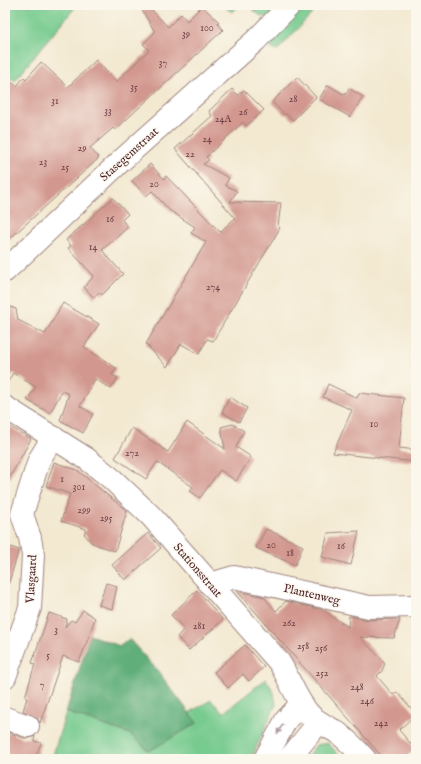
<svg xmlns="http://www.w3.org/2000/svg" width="421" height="764" viewBox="0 0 421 764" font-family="'IM FELL English',serif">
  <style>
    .green { fill: #77cb8f; stroke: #60755d }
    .forest { fill: #61af7a; stroke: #566752 }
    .building { fill: #d2978e }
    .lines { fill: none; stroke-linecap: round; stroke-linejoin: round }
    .minor-casing { stroke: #9e847e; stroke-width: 24 }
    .minor { stroke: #fff; stroke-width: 22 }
    .oneway { fill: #ae9aa0 }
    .labels { text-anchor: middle; stroke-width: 3; stroke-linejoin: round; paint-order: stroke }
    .number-label { font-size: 10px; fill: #6c3d44 }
    .street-label { font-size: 12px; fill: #4a1f2b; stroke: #fbf7ec }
  </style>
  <rect width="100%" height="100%" fill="#fbf7ec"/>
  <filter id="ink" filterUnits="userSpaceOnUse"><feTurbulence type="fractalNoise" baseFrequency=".025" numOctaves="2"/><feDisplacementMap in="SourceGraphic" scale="8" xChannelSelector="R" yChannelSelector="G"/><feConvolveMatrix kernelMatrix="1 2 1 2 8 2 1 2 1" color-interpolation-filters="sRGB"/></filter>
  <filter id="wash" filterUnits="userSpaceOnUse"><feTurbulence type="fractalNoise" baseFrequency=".012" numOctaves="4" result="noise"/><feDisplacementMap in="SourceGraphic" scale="16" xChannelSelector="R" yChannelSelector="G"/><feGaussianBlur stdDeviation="0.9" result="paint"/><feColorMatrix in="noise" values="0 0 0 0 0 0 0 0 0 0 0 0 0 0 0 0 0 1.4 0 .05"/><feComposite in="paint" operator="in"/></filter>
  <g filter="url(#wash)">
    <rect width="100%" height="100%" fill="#f3e9d1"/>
    <g class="green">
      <polygon points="5,5 77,5 15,80 5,74"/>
      <polygon points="222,5 238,5 239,6 232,12"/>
      <polygon points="263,5 282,5 269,17 261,16 252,9"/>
      <polygon points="300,5 320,5 277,51 269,47 275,31"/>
      <polygon points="266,679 274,693 276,704 251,759 52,759 66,712 130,734 149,751 197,723 189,713 211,700 223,713"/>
      <polygon points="328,743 342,759 306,759 316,745"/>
    </g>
    <polygon class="forest" points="90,635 120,646 129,639 157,670 197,723 149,751 130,734 66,712"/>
    <g id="blocks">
      <g class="building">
        <polygon points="139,5 147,5 168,27 181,14 187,21 202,6 219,22 217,23 223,30 115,130 113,128 90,148 99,158 5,243 5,78 17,86 24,77 26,79 41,62 68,87 96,60 116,82 149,50 143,44 155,32"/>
        <polygon points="297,77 316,97 293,120 286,114 285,115 272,102"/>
        <polygon points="328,85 345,95 349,88 363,97 350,117 319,99"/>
        <polygon points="232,89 238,95 244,90 264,110 246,126 243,122 206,157 209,160 203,164 229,178 225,185 237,191 230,202 281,203 278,226 280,228 213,341 207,339 199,354 181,344 167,367 146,344 206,242 191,233 195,227 169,210 152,191 146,196 132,181 150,164 164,179 166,176 220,232 235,218 175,149 212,116 209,111"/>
        <polygon points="113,198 128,214 122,220 128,227 102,250 123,274 102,295 99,292 94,298 84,287 94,276 68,248 71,246 66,240"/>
        <polygon points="63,303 99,324 84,347 116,368 112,375 118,378 111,389 95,379 80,406 93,414 83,433 60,420 69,394 62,391 50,413 27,400 36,387 13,373 5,387 5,305 16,309 18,320 45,334"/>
        <polygon points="328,384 357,398 359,393 404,398 399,448 416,450 416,462 333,453 352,410 323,397"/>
        <polygon points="230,397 247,408 239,422 222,412"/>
        <polygon points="187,422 225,449 221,427 233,424 244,431 236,447 251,457 236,481 220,470 200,498 190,491 193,487 157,462 146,479 115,458 132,428 168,452"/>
        <polygon points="5,424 31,439 5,486"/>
        <polygon points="54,462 77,470 127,511 115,551 92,543 84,534 86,529 61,521 70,494 46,486"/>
        <polygon points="266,529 303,546 295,565 256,548"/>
        <polygon points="359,531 351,565 322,557 328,533"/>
        <polygon points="148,533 161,548 125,580 112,565"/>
        <polygon points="5,545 19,550 8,585 5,584"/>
        <polygon points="106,583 117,586 112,609 99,605"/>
        <polygon points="197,590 223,620 189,650 177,637 184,629 171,615"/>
        <polygon points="237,591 264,597 276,611 286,601 323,610 348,627 349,616 369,620 400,619 394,638 360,637 385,663 382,671 377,676 393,695 397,692 416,714 399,730 415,749 403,759 384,759"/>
        <polygon points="83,610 95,618 88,639 79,662 63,656 40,723 37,718 23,711 27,698 25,697 35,664 32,663 49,613 67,619 65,627 71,620 75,622"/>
        <polygon points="245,645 264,667 249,681 243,674 228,688 214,672"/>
        <polygon points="7,732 24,738 30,738 35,736 34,741 41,743 35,759 20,759 5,754 5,737"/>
      </g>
    </g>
  </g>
  <g filter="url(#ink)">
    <use href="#blocks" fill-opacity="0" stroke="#9e847e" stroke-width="1"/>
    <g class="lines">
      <g class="minor-casing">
        <g id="minor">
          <polyline points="5,271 122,160 256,40 290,5"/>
          <path d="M 5,407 L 87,459 L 112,479 L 151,516 L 279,662 C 290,679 296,700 310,715 C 318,723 329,727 338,733 C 348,741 357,750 365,759"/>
          <polyline points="210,584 234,577 369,607 416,606"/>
          <polyline points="5,677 30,608 33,555 30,538 22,514 39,460 53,437"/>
          <polyline points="5,718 28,726"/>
          <polyline points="265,759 286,720 301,704"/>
          <polyline points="289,759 319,722"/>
        </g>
      </g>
      <use href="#minor" class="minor"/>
    </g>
    <defs><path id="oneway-solid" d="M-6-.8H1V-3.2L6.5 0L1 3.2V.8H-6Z"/></defs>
    <use class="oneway" href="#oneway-solid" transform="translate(280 729) rotate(121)"/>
  </g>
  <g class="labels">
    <g class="number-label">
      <text x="207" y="31">100</text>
      <text x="186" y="37">39</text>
      <text x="163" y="66">37</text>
      <text x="134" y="90">35</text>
      <text x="293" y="102">28</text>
      <text x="55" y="104">31</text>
      <text x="108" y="114">33</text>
      <text x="243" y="115">26</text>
      <text x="223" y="122">24A</text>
      <text x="207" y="142">24</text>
      <text x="82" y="151">29</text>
      <text x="190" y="157">22</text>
      <text x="43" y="165">23</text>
      <text x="65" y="170">25</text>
      <text x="154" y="187">20</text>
      <text x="110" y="222">16</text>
      <text x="93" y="250">14</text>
      <text x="213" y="290">274</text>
      <text x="374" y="427">10</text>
      <text x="132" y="456">272</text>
      <text x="62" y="482">1</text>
      <text x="79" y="490">301</text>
      <text x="84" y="513">299</text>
      <text x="106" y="521">295</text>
      <text x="271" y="548">20</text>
      <text x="341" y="549">16</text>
      <text x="290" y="556">18</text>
      <text x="289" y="626">262</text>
      <text x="199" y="629">281</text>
      <text x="56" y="633">3</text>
      <text x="303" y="649">258</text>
      <text x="321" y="651">256</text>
      <text x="48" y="658">5</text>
      <text x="322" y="676">252</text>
      <text x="42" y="688">7</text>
      <text x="357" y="690">248</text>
      <text x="367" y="704">246</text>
      <text x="381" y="726">242</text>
    </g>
    <g class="street-label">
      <text transform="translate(129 154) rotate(-42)" y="4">Stasegemstraat</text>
      <text transform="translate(198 570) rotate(49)" y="4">Stationsstraat</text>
      <text transform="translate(31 579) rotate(-87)" y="4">Vlasgaard</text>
      <text transform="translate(312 594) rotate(13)" y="4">Plantenweg</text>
    </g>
  </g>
  <rect width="421" height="764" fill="none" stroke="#fbf7ec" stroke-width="20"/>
</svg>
